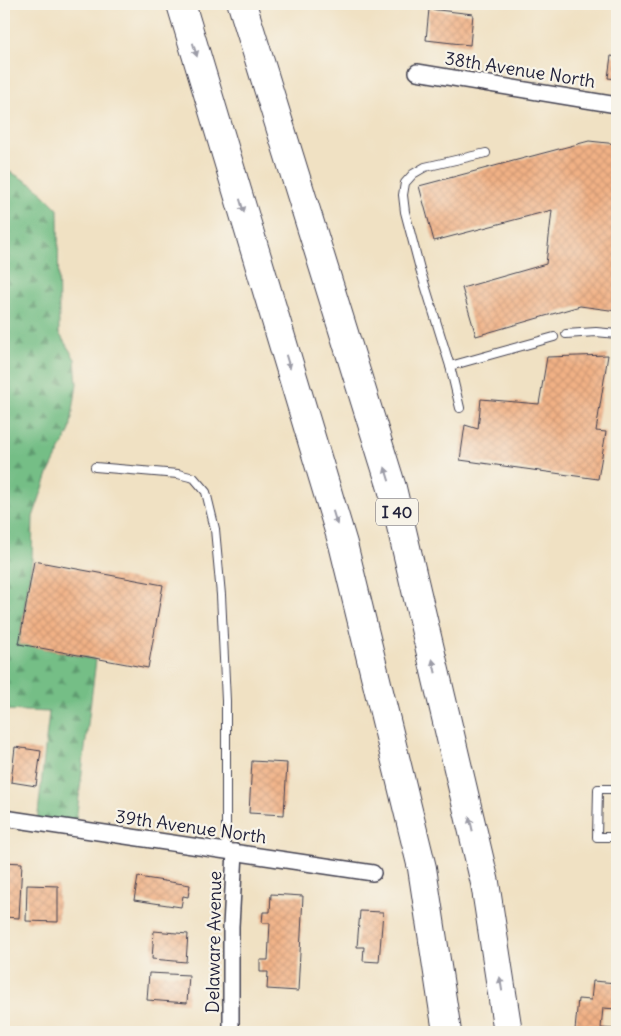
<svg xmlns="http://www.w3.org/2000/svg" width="621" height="1036" viewBox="0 0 621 1036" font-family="Delius,sans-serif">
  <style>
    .forest { fill: url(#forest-firs); stroke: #4b7060 }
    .building { fill: url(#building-cross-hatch) }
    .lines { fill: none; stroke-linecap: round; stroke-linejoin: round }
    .service-casing { stroke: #413f4f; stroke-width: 10 }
    .minor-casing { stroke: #413f4f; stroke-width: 18 }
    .motorway-casing { stroke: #413f4f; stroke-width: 30 }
    .service { stroke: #fff; stroke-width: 8 }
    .minor { stroke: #fff; stroke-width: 15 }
    .motorway { stroke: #fff; stroke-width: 28 }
    .oneway { fill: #9c9ca7 }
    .labels { text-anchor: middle; stroke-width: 4.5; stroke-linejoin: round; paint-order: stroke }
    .shield { fill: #f7f3e8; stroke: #62616f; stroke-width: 1 }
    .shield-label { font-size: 16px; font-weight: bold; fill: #22223b }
    .street-label { font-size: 18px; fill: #22223b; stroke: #f7f3e8 }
  </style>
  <defs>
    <pattern id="forest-firs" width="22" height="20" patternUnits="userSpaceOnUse" patternTransform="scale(1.25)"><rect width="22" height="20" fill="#74be86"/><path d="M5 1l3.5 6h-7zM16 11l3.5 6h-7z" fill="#5f9a6f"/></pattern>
    <pattern id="building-cross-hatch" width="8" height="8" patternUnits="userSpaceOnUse" patternTransform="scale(1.25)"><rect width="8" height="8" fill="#f1b185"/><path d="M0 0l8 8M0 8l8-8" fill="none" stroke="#ce9874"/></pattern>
  </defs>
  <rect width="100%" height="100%" fill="#f7f3e8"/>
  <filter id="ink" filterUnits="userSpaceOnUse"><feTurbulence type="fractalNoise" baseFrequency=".02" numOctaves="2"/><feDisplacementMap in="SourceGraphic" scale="10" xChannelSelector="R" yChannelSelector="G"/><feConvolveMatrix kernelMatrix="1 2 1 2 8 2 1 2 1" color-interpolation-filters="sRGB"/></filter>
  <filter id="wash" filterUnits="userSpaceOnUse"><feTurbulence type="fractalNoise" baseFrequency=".0096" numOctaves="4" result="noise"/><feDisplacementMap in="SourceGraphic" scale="20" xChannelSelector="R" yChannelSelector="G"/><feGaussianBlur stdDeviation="1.12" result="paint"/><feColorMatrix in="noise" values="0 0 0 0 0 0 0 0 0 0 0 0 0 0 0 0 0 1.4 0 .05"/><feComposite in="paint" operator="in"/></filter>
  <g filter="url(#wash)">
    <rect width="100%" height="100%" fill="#f0e1c3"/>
    <polygon class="forest" points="4,162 7,170 35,186 58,209 59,333 75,359 77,384 70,430 48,474 33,517 32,560 19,643 96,660 75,829 37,823 49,712 4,710"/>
    <g id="blocks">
      <g class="building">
        <polygon points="429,9 473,14 470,45 426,40"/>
        <polygon points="611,56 617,57 617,79 608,78"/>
        <polygon points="589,141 617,144 617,311 580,306 476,336 462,288 546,264 552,210 434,241 419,186"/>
        <polygon points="608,355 596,431 606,432 598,479 460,460 465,425 478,429 481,399 539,404 547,357"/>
        <polygon points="34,561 163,585 148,668 19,644"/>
        <polygon points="15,747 41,751 36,786 11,782"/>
        <polygon points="252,761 287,763 284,815 249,813"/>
        <polygon points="4,862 22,863 19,918 4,917"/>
        <polygon points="138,877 190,885 188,897 183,896 181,907 134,900"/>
        <polygon points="27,885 58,886 58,922 26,921"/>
        <polygon points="271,894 303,896 298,991 267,989 268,972 260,972 260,960 268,960 270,923 262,923 263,912 270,912"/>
        <polygon points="360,911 383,912 379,962 363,961 364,947 357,947"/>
        <polygon points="154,931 188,934 186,962 152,959"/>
        <polygon points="149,973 189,975 187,1003 147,1000"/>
        <polygon points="593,981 617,983 617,1009 603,1008 601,1028 617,1029 617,1032 586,1032 586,1031 575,1030 578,999 591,1000"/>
      </g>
    </g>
  </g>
  <g filter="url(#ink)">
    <use href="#blocks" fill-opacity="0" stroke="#413f4f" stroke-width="1"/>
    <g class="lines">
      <g class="service-casing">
        <g id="service">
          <polyline points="566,334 596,332 617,334"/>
          <polyline points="450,366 420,269 405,212 403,195 405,183 413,174 425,167 486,153"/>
          <polyline points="460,408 450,366 554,337"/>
          <polyline points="95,467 178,474 194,478 206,492 215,529 221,595 226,701 226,851"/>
          <polyline points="617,789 598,789 597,837 617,837"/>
        </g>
      </g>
      <g class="minor-casing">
        <g id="minor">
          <polyline points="417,72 617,105"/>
          <polyline points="4,818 373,873"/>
          <polyline points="231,1032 231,926 235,852"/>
        </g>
      </g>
      <g class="motorway-casing">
        <g id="motorway">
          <polyline points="181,4 343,544 422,868 447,1032"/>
          <polyline points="242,4 392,488 485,883 508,1032"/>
        </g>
      </g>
      <use href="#service" class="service"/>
      <use href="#minor" class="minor"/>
      <use href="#motorway" class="motorway"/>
    </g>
    <defs><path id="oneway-solid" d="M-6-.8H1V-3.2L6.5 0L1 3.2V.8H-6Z" transform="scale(1.25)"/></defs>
    <g class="oneway">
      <use href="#oneway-solid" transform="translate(195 50) rotate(73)"/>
      <use href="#oneway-solid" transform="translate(242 206) rotate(73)"/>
      <use href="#oneway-solid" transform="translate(288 362) rotate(73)"/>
      <use href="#oneway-solid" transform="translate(387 474) rotate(-107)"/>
      <use href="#oneway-solid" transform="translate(335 518) rotate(73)"/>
      <use href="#oneway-solid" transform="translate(434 666) rotate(-103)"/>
      <use href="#oneway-solid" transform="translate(471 824) rotate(-103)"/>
      <use href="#oneway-solid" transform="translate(501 984) rotate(-99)"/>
    </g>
  </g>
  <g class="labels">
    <rect class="shield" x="376" y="498.5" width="42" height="27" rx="4"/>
    <g class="shield-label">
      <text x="397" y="518">I 40</text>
    </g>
    <g class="street-label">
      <text transform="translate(520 70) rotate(9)" y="6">38th Avenue North</text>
      <text transform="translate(191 827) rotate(8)" y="6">39th Avenue North</text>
      <text transform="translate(214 942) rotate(-89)" y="6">Delaware Avenue</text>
    </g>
  </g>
  <rect width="621" height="1036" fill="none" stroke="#f7f3e8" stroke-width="20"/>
</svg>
